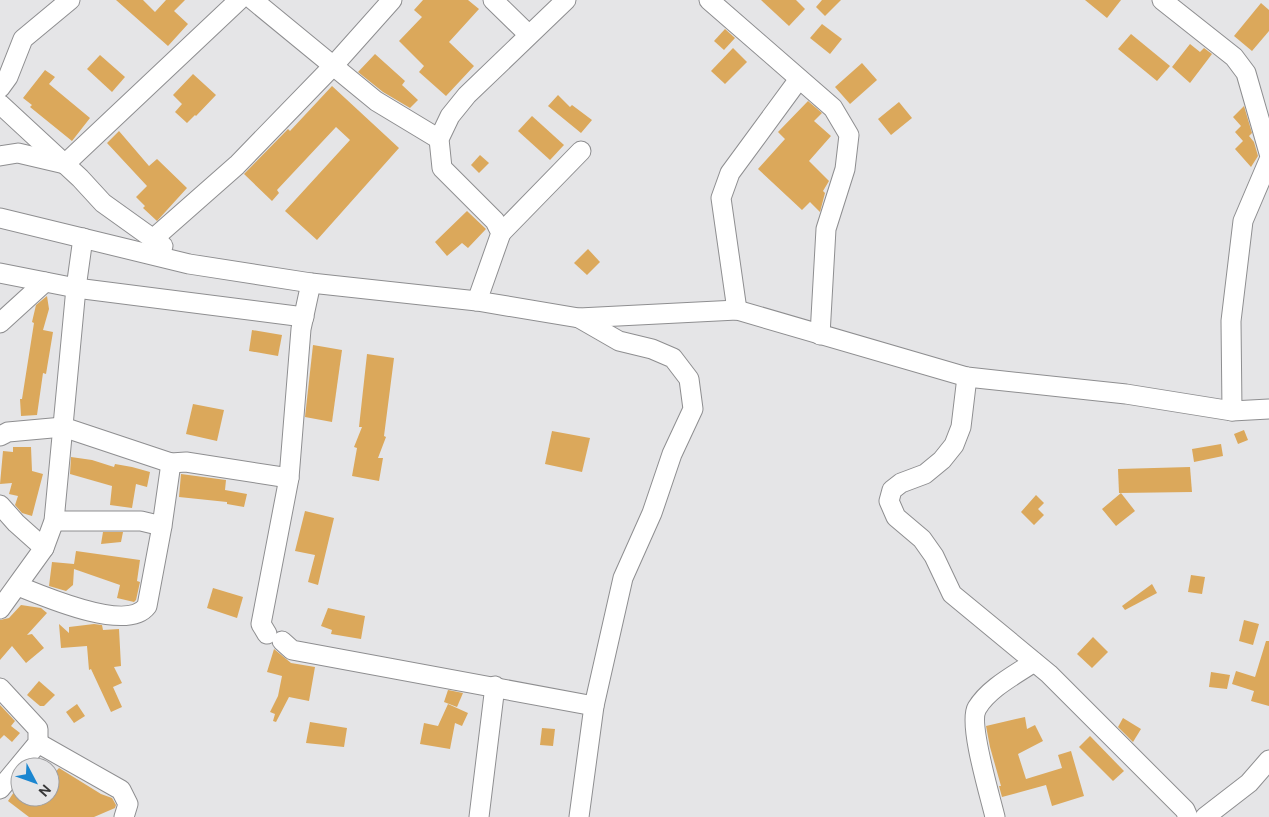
<svg xmlns="http://www.w3.org/2000/svg" width="1269" height="817" viewBox="0 0 1269 817" font-family="'DM Sans',sans-serif">
  <style>
    .building { fill: #dba85b }
    .lines { fill: none; stroke-linecap: round; stroke-linejoin: round }
    .minor-casing { stroke: #8e8e90; stroke-width: 21 }
    .minor { stroke: #fff; stroke-width: 19 }
  </style>
  <rect width="100%" height="100%" fill="#e5e5e7"/>
  <g class="building">
    <polygon points="116,0 143,0 155,12 166,0 185,0 174,11 188,24 168,46"/>
    <polygon points="423,0 468,0 479,9 449,42 474,66 446,96 419,72 424,66 399,41 422,17 414,10"/>
    <polygon points="761,0 796,0 805,9 789,26"/>
    <polygon points="822,0 841,0 825,16 816,7"/>
    <polygon points="1085,0 1121,0 1107,18"/>
    <polygon points="1261,3 1269,10 1269,31 1252,51 1234,36"/>
    <polygon points="822,24 842,39 830,54 810,38"/>
    <polygon points="725,29 735,38 724,50 714,41"/>
    <polygon points="1131,34 1170,66 1157,81 1118,49"/>
    <polygon points="1190,44 1200,52 1204,48 1212,54 1190,83 1172,67"/>
    <polygon points="733,48 747,62 725,84 711,71"/>
    <polygon points="375,54 405,81 402,85 418,100 410,108 383,92 358,72"/>
    <polygon points="100,55 125,77 112,92 87,69"/>
    <polygon points="862,63 877,80 850,104 835,87"/>
    <polygon points="45,70 55,77 49,84 90,118 72,141 30,107 32,105 23,98"/>
    <polygon points="193,74 216,95 196,116 195,115 187,123 175,112 182,104 173,95"/>
    <polygon points="332,86 399,148 317,240 285,211 350,140 336,127 277,190 279,193 272,201 244,174 288,129 290,131"/>
    <polygon points="558,95 570,107 572,105 592,120 581,133 548,106"/>
    <polygon points="808,101 822,113 814,121 831,136 809,161 829,181 823,191 825,193 820,212 810,202 802,210 758,169 785,139 778,132"/>
    <polygon points="899,102 912,118 891,135 878,119"/>
    <polygon points="1244,106 1252,133 1249,136 1254,142 1258,156 1251,167 1235,149 1243,141 1235,132 1241,126 1233,117"/>
    <polygon points="532,116 564,145 550,160 518,131"/>
    <polygon points="119,131 149,166 157,159 187,188 157,221 143,208 145,206 136,197 147,186 107,143"/>
    <polygon points="480,155 489,163 479,173 471,165"/>
    <polygon points="467,211 486,229 468,248 462,243 447,256 435,242"/>
    <polygon points="588,249 600,262 587,275 574,263"/>
    <polygon points="47,296 49,309 43,330 53,332 46,374 43,373 37,415 21,416 20,399 22,399 34,323 32,322 36,305"/>
    <polygon points="252,330 282,335 278,356 249,351"/>
    <polygon points="313,345 342,350 332,422 305,417"/>
    <polygon points="367,354 394,358 384,436 386,437 378,458 383,458 379,481 352,476 357,448 354,447 362,427 359,427"/>
    <polygon points="193,404 224,410 217,441 186,434"/>
    <polygon points="1244,430 1248,440 1238,444 1234,434"/>
    <polygon points="552,431 590,438 582,472 545,464"/>
    <polygon points="1221,444 1223,456 1194,462 1192,449"/>
    <polygon points="13,447 31,447 32,471 43,474 32,516 22,513 15,505 18,496 9,494 12,483 0,484 3,451 13,452"/>
    <polygon points="71,457 92,460 114,467 115,464 132,467 150,472 147,487 136,484 132,508 110,505 112,486 70,474"/>
    <polygon points="1190,467 1192,492 1119,493 1118,469"/>
    <polygon points="181,474 226,480 225,490 247,494 244,507 227,504 227,502 179,497"/>
    <polygon points="1121,493 1135,511 1116,526 1102,509"/>
    <polygon points="1036,495 1044,503 1038,509 1044,515 1034,525 1021,512"/>
    <polygon points="305,511 334,518 318,585 308,582 315,555 295,551"/>
    <polygon points="103,532 123,532 121,542 101,544"/>
    <polygon points="76,551 140,560 137,581 140,582 136,600 134,602 117,598 120,585 74,569 73,585 66,591 49,586 52,562 74,564"/>
    <polygon points="1191,575 1205,577 1202,594 1188,592"/>
    <polygon points="1152,584 1157,593 1125,610 1122,606"/>
    <polygon points="213,588 243,597 237,618 207,608"/>
    <polygon points="21,605 41,608 47,613 27,635 32,634 44,648 26,663 12,646 0,660 0,620 9,618"/>
    <polygon points="328,608 365,616 361,639 331,634 332,630 321,626"/>
    <polygon points="1244,620 1259,624 1253,645 1239,641"/>
    <polygon points="59,624 69,633 69,627 94,624 102,625 103,630 119,629 121,666 114,667 122,683 113,687 122,707 111,712 91,669 89,670 87,646 61,648"/>
    <polygon points="1093,637 1108,652 1092,668 1077,654"/>
    <polygon points="1266,641 1269,641 1269,706 1251,701 1254,691 1232,684 1236,671 1255,677"/>
    <polygon points="274,649 291,663 315,667 309,701 289,697 276,722 273,721 275,714 270,712 278,696 282,676 267,672"/>
    <polygon points="1211,672 1230,675 1227,689 1209,687"/>
    <polygon points="39,681 55,695 44,706 40,706 27,695"/>
    <polygon points="448,690 463,693 457,707 444,702"/>
    <polygon points="77,704 85,716 74,723 66,712"/>
    <polygon points="448,704 468,713 462,726 455,723 450,749 420,744 424,723 438,726"/>
    <polygon points="0,705 15,721 11,726 20,733 12,742 4,735 0,739"/>
    <polygon points="1025,717 1027,729 1035,725 1043,741 1018,754 1026,779 1062,768 1058,755 1071,751 1084,796 1052,806 1046,785 1002,797 999,786 1001,786 990,747 986,726"/>
    <polygon points="1123,718 1141,729 1133,742 1118,727"/>
    <polygon points="310,722 347,728 344,747 306,743"/>
    <polygon points="542,728 555,729 553,746 540,745"/>
    <polygon points="1090,736 1124,771 1113,781 1079,747"/>
    <polygon points="59,768 101,794 112,798 116,805 115,808 94,817 29,817 8,801 14,792 20,797 50,797 50,786 55,781 51,777"/>
  </g>
  <g class="lines">
    <g class="minor-casing">
      <g id="minor">
        <polyline points="253,0 376,101 439,139"/>
        <polyline points="493,0 528,34"/>
        <polyline points="709,0 833,108 849,135 845,169 826,229 820,335"/>
        <polyline points="1162,0 1234,57 1246,73 1269,153"/>
        <polyline points="0,88 8,77 23,39 70,0"/>
        <polyline points="0,104 80,178 103,203 163,246"/>
        <polyline points="0,156 18,153 65,164 239,0"/>
        <polyline points="0,218 189,264 311,283 477,301 579,318 737,310 967,377 1126,394 1232,411 1269,409"/>
        <polyline points="501,233 581,151"/>
        <polyline points="153,239 237,165 334,65 392,0"/>
        <polyline points="0,273 76,288 304,317"/>
        <polyline points="477,301 501,233 495,221 442,168 439,139 450,116 467,95 566,0"/>
        <polyline points="737,310 721,198 730,173 799,79"/>
        <polyline points="579,318 619,341 652,349 673,358 689,379 693,409 672,454 652,513 623,578 594,706 579,817"/>
        <polyline points="0,323 45,282"/>
        <polyline points="967,377 961,427 954,445 942,460 925,474 901,483 892,490 889,501 896,517 922,539 934,556 952,594 1049,674 1185,810 1188,817"/>
        <polyline points="1232,411 1231,321 1243,221 1269,160"/>
        <polyline points="0,436 8,432 63,427 171,463 186,462 289,478 301,329 311,283"/>
        <polyline points="0,505 16,523 44,548"/>
        <polyline points="54,521 141,521 162,526"/>
        <path d="M 18,586 C 43,596 127,633 147,606 L 162,526 L 171,463"/>
        <polyline points="0,609 44,548 54,521 76,288 83,238"/>
        <polyline points="267,634 261,624 289,478"/>
        <polyline points="282,641 292,650 594,706"/>
        <polyline points="0,688 38,729 38,743 0,789"/>
        <polyline points="38,743 121,790 128,804 124,817"/>
        <polyline points="479,817 495,686"/>
        <path d="M 995,817 C 990,796 968,723 977,708 C 989,688 1015,675 1034,662"/>
        <polyline points="1205,817 1249,783 1269,760"/>
      </g>
    </g>
    <use href="#minor" class="minor"/>
  </g>
  <g transform="translate(35 782) rotate(131)"><circle r="24" fill="#e5e5e7" stroke="#9f9fa1"/>
  <path d="M0-4L9 19L0 12L-9 19Z" fill="#1b86d0"/>
  <text y="-8" font-size="14" font-weight="bold" text-anchor="middle" fill="#373738">N</text>
  </g>
</svg>
